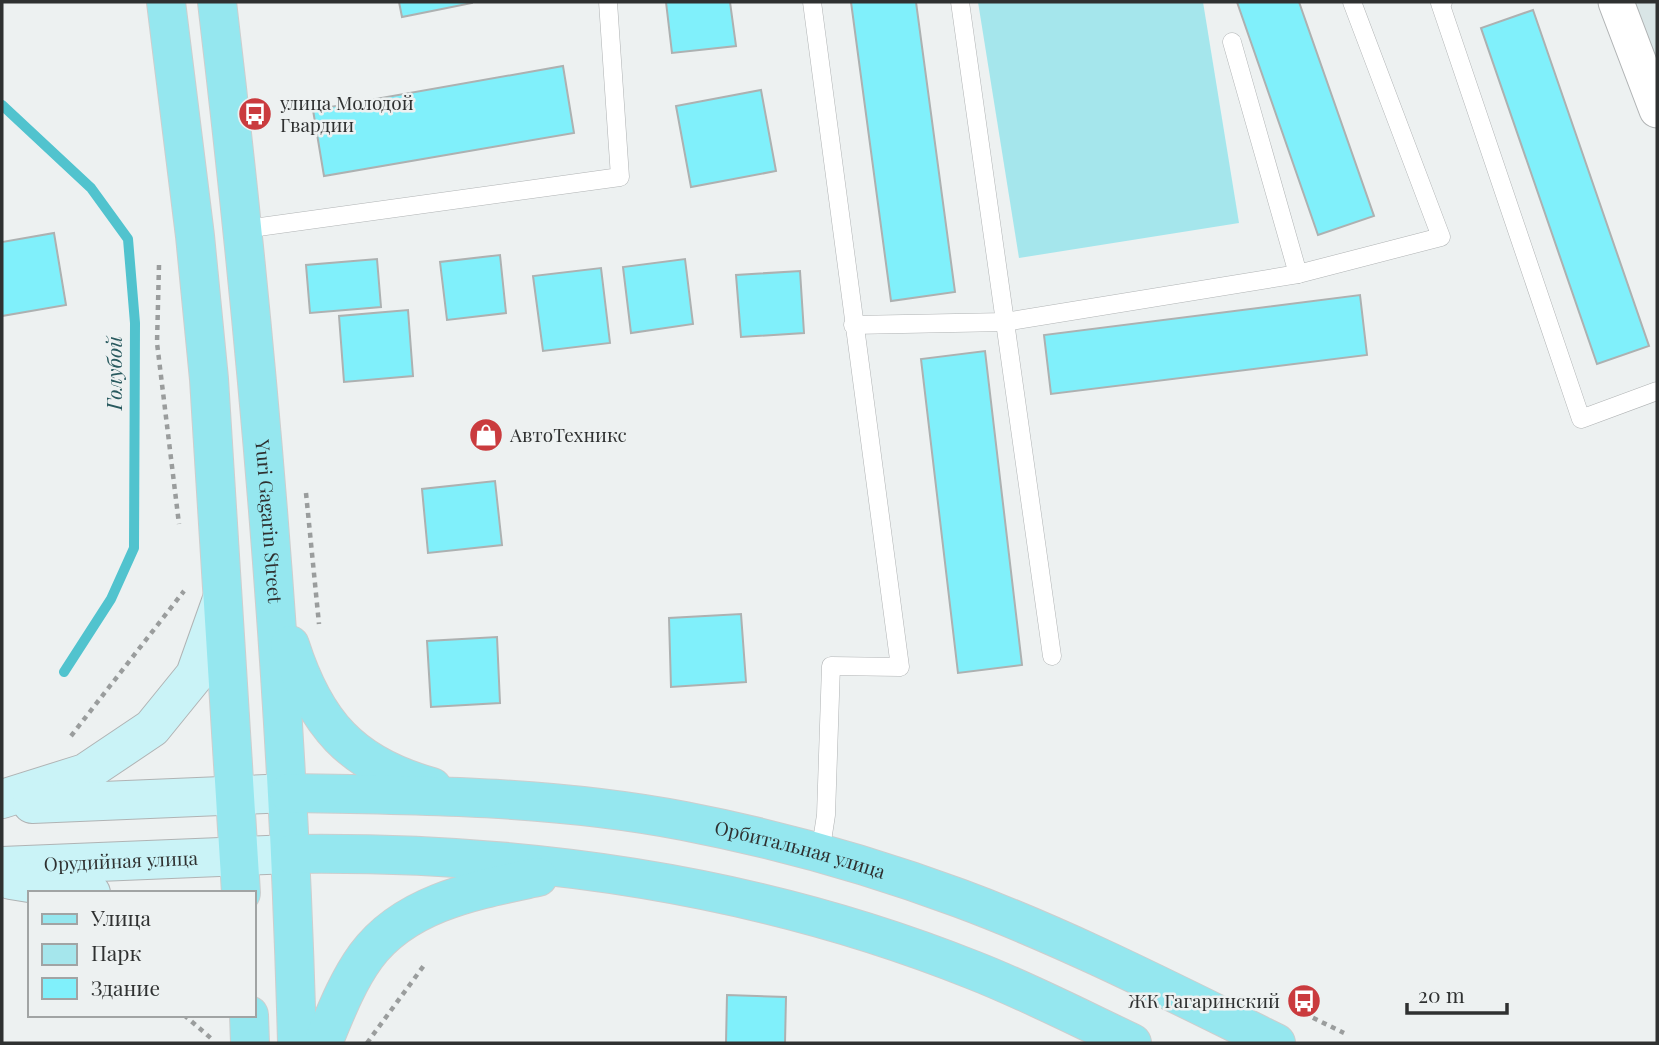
<svg xmlns="http://www.w3.org/2000/svg" width="1659" height="1045" viewBox="0 0 1659 1045" font-family="'Playfair Display',serif">
  <style>
    .built { fill: #d9e5e6 }
    .green { fill: #a5e6ec }
    .lines { fill: none; stroke-linecap: round; stroke-linejoin: round }
    .stream { stroke: #51c3ce; stroke-width: 10 }
    .building { fill: #80f0fb; stroke: #adb1b1; stroke-width: 2 }
    .service-casing { stroke: #b0b3b4; stroke-width: 19 }
    .minor-casing { stroke: #b0b3b4; stroke-width: 37 }
    .secondary-casing { stroke: #b0b3b4; stroke-width: 40 }
    .primary-casing { stroke: #cdcece; stroke-width: 40 }
    .path { stroke: #9a9d9d; stroke-width: 4.5; stroke-dasharray: 5 5; stroke-linecap: butt }
    .service { stroke: #fff; stroke-width: 18 }
    .minor { stroke: #fff; stroke-width: 35 }
    .secondary { stroke: #caf3f7; stroke-width: 38 }
    .primary { stroke: #95e7ef; stroke-width: 38 }
    .labels { text-anchor: middle; stroke-width: 5; stroke-linejoin: round; paint-order: stroke }
    .poi-label { font-size: 19px; fill: #2f3131; stroke: #edf1f1; text-anchor: start }
    .street-label { font-size: 19px; fill: #2f3131; stroke: #edf1f1 }
    .water-label { font-size: 21px; font-style: italic; fill: #295a5f; stroke: #edf1f1 }
  </style>
  <rect width="100%" height="100%" fill="#edf1f1"/>
  <polygon class="built" points="1633,2 1657,2 1657,63"/>
  <polygon class="green" points="978,2 1203,2 1239,223 1019,258"/>
  <g class="lines">
    <polyline class="stream" points="2,105 91,188 128,239 135,323 134,548 111,599 64,672"/>
  </g>
  <g class="building">
    <polygon points="399,2 472,2 472,3 402,17"/>
    <polygon points="666,2 730,2 736,46 672,53"/>
    <polygon points="851,2 916,2 955,292 891,301"/>
    <polygon points="1237,2 1299,2 1374,216 1318,235"/>
    <polygon points="1533,10 1649,346 1597,364 1481,28"/>
    <polygon points="563,66 574,133 324,176 313,110"/>
    <polygon points="761,90 776,171 691,187 676,106"/>
    <polygon points="54,233 66,305 2,316 2,242"/>
    <polygon points="500,255 506,313 447,320 440,262"/>
    <polygon points="377,259 381,307 310,313 306,265"/>
    <polygon points="685,259 693,324 631,333 623,267"/>
    <polygon points="601,268 610,343 543,351 533,276"/>
    <polygon points="800,271 804,333 741,337 736,275"/>
    <polygon points="1360,295 1367,355 1051,394 1044,335"/>
    <polygon points="408,310 413,376 344,382 339,316"/>
    <polygon points="985,351 1022,665 958,673 921,359"/>
    <polygon points="495,481 502,545 428,553 422,489"/>
    <polygon points="741,614 746,682 671,687 669,618"/>
    <polygon points="497,637 500,703 431,707 427,641"/>
    <polygon points="727,995 786,997 785,1043 726,1043"/>
  </g>
  <g class="lines">
    <g class="service-casing">
      <g id="service">
        <polyline points="812,2 900,667 831,666 826,815 820,854"/>
        <polyline points="960,2 1052,656"/>
        <polyline points="1443,2 1440,3 1581,419 1657,391"/>
        <polyline points="1232,42 1298,274 1441,237 1352,2"/>
        <polyline points="245,229 620,177 608,2"/>
        <polyline points="853,325 1005,322 1298,274"/>
      </g>
    </g>
    <g class="minor-casing">
      <polyline id="minor" points="1616,2 1657,110"/>
    </g>
    <g class="secondary-casing">
      <g id="secondary">
        <polyline points="2,799 85,773 152,728 195,675 222,599"/>
        <polyline points="32,804 289,793"/>
        <path id="s1" d="M 2,866 L 292,854"/>
        <polyline points="11,880 91,893"/>
      </g>
    </g>
    <g class="primary-casing">
      <g id="primary">
        <polyline points="166,2 195,236 209,379 241,893"/>
        <path id="s2" d="M 217,2 C 258,347 288,695 297,1043"/>
        <path d="M 290,645 C 315,723 351,765 432,787"/>
        <path id="s3" d="M 289,793 C 421,795 554,796 684,821 C 777,839 870,865 959,898 C 1067,938 1172,992 1276,1043"/>
        <path d="M 292,854 C 526,851 755,883 973,970 C 1027,991 1079,1018 1132,1043"/>
        <polyline points="249,1015 250,1043"/>
        <path d="M 323,1043 C 335,1014 347,982 366,956 C 406,902 477,890 538,877"/>
      </g>
    </g>
    <g class="path">
      <polyline points="159,265 157,343 179,524"/>
      <polyline points="306,493 319,624"/>
      <polyline points="71,736 184,591"/>
      <polyline points="1295,1009 1344,1033"/>
      <polyline points="184,1015 213,1040"/>
      <polyline points="367,1043 425,964"/>
    </g>
    <use href="#service" class="service"/>
    <use href="#minor" class="minor"/>
    <use href="#secondary" class="secondary"/>
    <use href="#primary" class="primary"/>
  </g>
  <defs>
    <g id="bus-disc" transform="scale(1.75)"><circle r="9.5" fill="#ca3b3e" stroke="#edf1f1"/><path d="M-5-6H5V4H4V6H2V4H-2V6H-4V4H-5ZM-3.5-4V0h7V-4ZM-3.5 1.2v1.5H-2V1.2ZM2 1.2v1.5H3.5V1.2Z" fill="#fff"/></g>
    <g id="shop-disc" transform="scale(1.75)"><circle r="9.5" fill="#ca3b3e" stroke="#edf1f1"/><path d="M-5-2.5h2.3a2.7 3.5 0 0 1 5.4 0H5L5.5 6h-11ZM-1.5-2.5h3a1.5 2.3 0 0 0-3 0Z" fill="#fff"/></g>
  </defs>
  <g fill-rule="evenodd">
    <use href="#bus-disc" x="255" y="114"/>
    <use href="#shop-disc" x="486" y="435"/>
    <use href="#bus-disc" x="1304" y="1001"/>
  </g>
  <g class="labels">
    <g class="poi-label">
      <text x="280" y="110">улица Молодой<tspan x="280" dy="22">Гвардии</tspan></text>
      <text x="510" y="442">АвтоТехникс</text>
      <text x="1280" y="1008" text-anchor="end">ЖК Гагаринский</text>
    </g>
    <g class="street-label">
      <text dy="7" stroke="none"><textPath href="#s2" startOffset="522">Yuri Gagarin Street</textPath></text>
      <text dy="7" stroke="none"><textPath href="#s3" startOffset="516">Орбитальная улица</textPath></text>
      <text dy="7" stroke="none"><textPath href="#s1" startOffset="119">Орудийная улица</textPath></text>
    </g>
    <g class="water-label">
      <text transform="translate(115 373) rotate(-90)" y="7">Голубой</text>
    </g>
  </g>
  <rect width="1659" height="1045" fill="none" stroke="#2f3131" stroke-width="7"/>
  <rect x="28" y="891" width="228" height="126" fill="#edf1f1" stroke="#a1a4a4" stroke-width="2"/>
  <rect x="42" y="914" width="35" height="10" fill="#95e7ef" stroke="#a1a4a4" stroke-width="2"/>
  <text x="91" y="926" font-size="21" fill="#2f3131">Улица</text>
  <rect x="42" y="944" width="35" height="21" fill="#a5e6ec" stroke="#a1a4a4" stroke-width="2"/>
  <text x="91" y="961" font-size="21" fill="#2f3131">Парк</text>
  <rect x="42" y="978" width="35" height="21" fill="#80f0fb" stroke="#a1a4a4" stroke-width="2"/>
  <text x="91" y="996" font-size="21" fill="#2f3131">Здание</text>
  <path d="M1407 1003v10h100v-10" fill="none" stroke="#2f3131" stroke-width="3.5"/>
  <text x="1418" y="1003" font-size="21" fill="#2f3131" stroke="#edf1f1" stroke-width="5" paint-order="stroke">20 m</text>
</svg>
